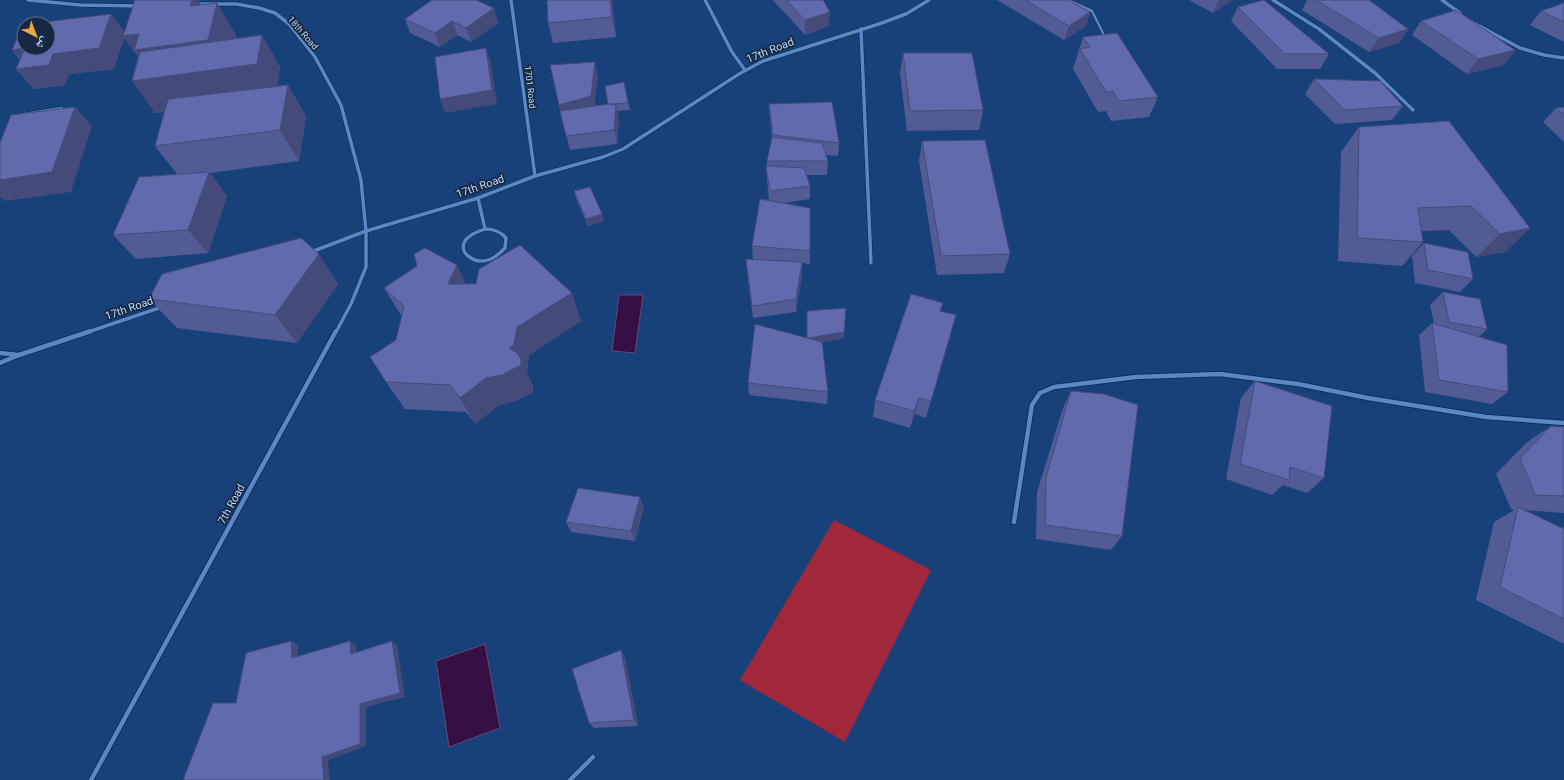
<svg xmlns="http://www.w3.org/2000/svg" width="1564" height="780" viewBox="0 0 1564 780" font-family="Roboto,'Noto Naskh Arabic',sans-serif">
  <style>
    .green { fill: #a1273b }
    .water { fill: #370f44; stroke: #604b7a }
    .lines { fill: none; stroke-linecap: round; stroke-linejoin: round }
    .service-casing { stroke: #072750; stroke-width: 3.5 }
    .minor-far1-casing { stroke: #072750; stroke-width: 4.5 }
    .minor-casing { stroke: #072750; stroke-width: 6 }
    .service { stroke: #5b87c4; stroke-width: 2.5 }
    .minor-far1 { stroke: #5b87c4; stroke-width: 3.5 }
    .minor { stroke: #5b87c4; stroke-width: 4.5 }
    .wall { fill: #535b95 }
    .shaded-wall { fill: #444a79 }
    .building { fill: #616aad; stroke: #444a79 }
    .labels { text-anchor: middle; stroke-width: 3.5; stroke-linejoin: round; paint-order: stroke }
    .far-street-label { font-size: 9px; fill: #bed6f7; stroke: #172942 }
    .street-label { font-size: 11px; fill: #bed6f7; stroke: #172942 }
  </style>
  <rect width="100%" height="100%" fill="#174178"/>
  <polygon class="green" points="834,520 931,570 845,742 740,680"/>
  <g class="water">
    <polygon points="619,295 643,295 635,353 612,351"/>
    <polygon points="485,644 500,728 449,747 436,661"/>
  </g>
  <g class="lines">
    <g class="service-casing">
      <g id="service">
        <polyline points="1068,0 1092,11 1104,35"/>
        <polyline points="24,114 62,108"/>
      </g>
    </g>
    <g class="minor-far1-casing">
      <g id="minor-far1">
        <polyline points="28,0 80,5 137,6"/>
        <polyline points="511,0 535,176"/>
        <polyline points="705,0 732,52 745,70"/>
        <polyline points="1273,0 1319,29 1375,73 1413,110"/>
        <polyline points="1442,0 1460,13"/>
        <polyline points="196,4 236,4 259,8 275,13 289,24 315,57 341,105 361,180 366,231 366,267 351,304 336,332"/>
        <polyline points="1472,22 1520,48 1544,55 1564,58"/>
        <polyline points="861,29 871,263"/>
        <polyline points="478,198 485,229"/>
        <path d="M 485,229 C 494,229 500,231 506,238 L 505,248 C 499,254 493,260 484,261 C 474,262 460,254 464,243 C 467,235 478,232 485,229 Z"/>
        <polyline points="311,252 366,231 478,198 535,176 603,157 623,149 739,74 763,61 879,24 906,14 929,0"/>
        <polyline points="88,332 162,307"/>
      </g>
    </g>
    <g class="minor-casing">
      <g id="minor">
        <polyline points="0,353 19,355"/>
        <polyline points="0,363 19,355 91,331"/>
        <polyline points="1014,522 1032,405 1040,393 1054,387 1136,377 1220,374 1298,384 1368,398 1486,417 1564,423"/>
        <polyline points="91,780 336,331"/>
        <polyline points="570,780 593,757"/>
      </g>
    </g>
    <use href="#service" class="service"/>
    <use href="#minor-far1" class="minor-far1"/>
    <use href="#minor" class="minor"/>
  </g>
  <g class="wall">
    <polygon points="198,0 201,5 236,35 236,39 262,35 280,67 277,86 288,85 306,116 299,161 210,173 227,196 208,253 136,259 113,235 177,174 155,146 164,112 155,113 132,81 138,57 124,38 114,69 69,74 65,85 34,89 16,69 20,60 12,50 111,14 124,33"/>
    <polygon points="547,0 612,0 616,37 553,43 548,23"/>
    <polygon points="773,0 823,0 829,26 805,35"/>
    <polygon points="997,0 1069,0 1090,12 1086,26 1064,40"/>
    <polygon points="1189,0 1232,0 1213,13"/>
    <polygon points="1307,0 1369,0 1408,29 1399,43 1369,52 1302,10"/>
    <polygon points="1564,3 1564,42 1530,25 1541,11"/>
    <polygon points="1238,7 1329,54 1320,69 1277,69 1231,21"/>
    <polygon points="494,8 498,23 471,42 457,35 440,47 410,33 405,19"/>
    <polygon points="1421,21 1515,50 1504,65 1467,74 1412,35"/>
    <polygon points="1083,37 1158,97 1149,117 1111,121 1106,111 1098,112 1073,69"/>
    <polygon points="903,53 983,110 979,130 907,131 900,73"/>
    <polygon points="598,77 594,106 608,104 624,82 630,110 617,111 619,119 617,144 570,150 559,105"/>
    <polygon points="1314,79 1403,106 1392,120 1335,124 1305,94"/>
    <polygon points="769,104 839,143 838,156 826,155 828,161 827,175 806,175 810,186 810,199 783,203 810,251 810,264 802,263 802,275 796,312 753,318 747,272 746,259 753,259 752,246 769,201 767,179 766,166 767,166 767,161 772,139 770,118"/>
    <polygon points="1564,107 1564,142 1543,122 1556,108"/>
    <polygon points="1359,127 1530,228 1505,252 1476,257 1449,230 1422,231 1423,242 1402,266 1338,261 1341,152"/>
    <polygon points="922,141 1010,254 1004,273 937,275 919,161"/>
    <polygon points="574,191 604,221 588,226 576,198"/>
    <polygon points="1424,243 1473,279 1460,292 1415,283 1412,256"/>
    <polygon points="338,284 297,343 177,328 149,299"/>
    <polygon points="465,284 581,321 529,355 527,372 533,386 533,392 515,401 499,405 475,424 466,412 405,409 386,382 402,317 384,288"/>
    <polygon points="1443,292 1487,329 1479,337 1508,392 1492,404 1425,392 1419,335 1432,323 1434,323 1430,305"/>
    <polygon points="941,311 951,333 926,418 915,414 910,428 873,417 875,400"/>
    <polygon points="807,337 844,338 822,342 828,392 827,404 749,395 748,383"/>
    <polygon points="1255,381 1324,478 1307,493 1283,485 1272,495 1226,479 1241,398"/>
    <polygon points="1071,391 1122,536 1111,550 1036,539 1037,492 1063,408"/>
    <polygon points="1551,426 1564,427 1564,513 1524,510 1564,529 1564,644 1476,600 1494,522 1514,510 1511,509 1496,474 1527,442"/>
    <polygon points="644,507 635,541 571,532 566,522"/>
    <polygon points="621,650 625,658 638,726 594,728 589,723"/>
  </g>
  <g class="shaded-wall">
    <polygon points="192,0 198,0 212,23 217,3 236,35 229,68 262,35 280,67 276,96 155,113 132,81 146,68 124,38 114,69 69,74 65,85 34,89 16,69 27,68 12,50 25,48 53,54 111,14 126,34 190,6"/>
    <polygon points="610,0 612,0 616,37 612,17"/>
    <polygon points="1219,0 1232,0 1213,13"/>
    <polygon points="494,8 498,23 471,42 466,28"/>
    <polygon points="830,12 829,26 805,35 805,20"/>
    <polygon points="1090,12 1086,26 1064,40 1069,26"/>
    <polygon points="452,21 457,35 440,47 435,33"/>
    <polygon points="1408,29 1399,43 1369,52 1379,38"/>
    <polygon points="486,48 491,62 497,104 445,113 440,99"/>
    <polygon points="1515,50 1504,65 1467,74 1478,59"/>
    <polygon points="595,62 598,77 594,110 563,119 559,105"/>
    <polygon points="288,85 306,116 299,161 280,130"/>
    <polygon points="616,105 619,119 617,144 614,130"/>
    <polygon points="75,107 92,126 71,192 5,201 0,197 0,180"/>
    <polygon points="209,172 227,196 208,253 188,230"/>
    <polygon points="602,214 604,221 588,226 586,219"/>
    <polygon points="1530,228 1505,252 1476,257 1500,234"/>
    <polygon points="319,254 338,284 297,343 275,315"/>
    <polygon points="802,262 802,275 796,312 796,299"/>
    <polygon points="457,265 471,295 448,284"/>
    <polygon points="572,293 581,321 529,355 527,372 533,386 533,392 515,401 499,405 475,424 460,398 486,378 509,348 517,327"/>
    <polygon points="956,315 951,333 926,418 931,401"/>
    <polygon points="844,332 844,338 807,345 807,339"/>
    <polygon points="919,398 915,414 910,428 914,411"/>
    <polygon points="640,497 644,507 635,541 631,531"/>
    <polygon points="291,641 298,645 298,661 292,658"/>
    <polygon points="350,641 356,645 357,658 351,654"/>
    <polygon points="392,641 397,645 405,697 366,707 366,746 328,760 330,780 324,780 322,757 360,704"/>
    <polygon points="621,650 625,658 638,726 634,720"/>
  </g>
  <g class="building">
    <polygon points="135,0 192,0 190,6 217,3 208,40 134,50 139,34 123,36"/>
    <polygon points="432,0 476,0 494,8 466,28 452,21 435,33 405,19"/>
    <polygon points="547,0 610,0 612,17 548,23"/>
    <polygon points="786,0 823,0 830,12 805,20"/>
    <polygon points="1025,0 1069,0 1090,12 1069,26"/>
    <polygon points="1264,0 1329,54 1285,54 1238,7"/>
    <polygon points="1316,0 1369,0 1408,29 1379,38"/>
    <polygon points="1564,3 1564,22 1541,11"/>
    <polygon points="1456,10 1515,50 1478,59 1421,21"/>
    <polygon points="111,14 99,48 53,54 49,65 16,69 25,48 12,50 23,25 24,25 24,48 48,48 48,24 28,24"/>
    <polygon points="1117,33 1158,97 1119,101 1113,91 1106,92 1080,49 1090,47 1083,37"/>
    <polygon points="262,35 257,64 132,81 140,52"/>
    <polygon points="486,48 492,90 440,99 435,57"/>
    <polygon points="903,53 972,53 983,110 910,111"/>
    <polygon points="595,62 591,96 559,105 550,65"/>
    <polygon points="1314,79 1380,81 1403,106 1344,110"/>
    <polygon points="624,82 628,103 613,104 608,104 605,86"/>
    <polygon points="288,85 280,130 155,146 168,99"/>
    <polygon points="832,102 839,143 773,135 769,104"/>
    <polygon points="609,104 616,105 614,130 566,136 560,111"/>
    <polygon points="75,107 52,172 0,180 0,143 11,115"/>
    <polygon points="1564,107 1564,115 1556,108"/>
    <polygon points="1449,121 1530,228 1500,234 1471,206 1418,208 1423,242 1357,238 1359,127"/>
    <polygon points="772,137 822,143 828,161 767,161"/>
    <polygon points="985,140 1010,254 941,256 922,141"/>
    <polygon points="766,166 804,168 810,186 770,191"/>
    <polygon points="209,172 188,230 113,235 139,177"/>
    <polygon points="590,187 602,214 586,219 574,191"/>
    <polygon points="760,199 810,208 810,251 752,246"/>
    <polygon points="301,238 319,254 275,315 149,299 162,274"/>
    <polygon points="1424,243 1468,252 1473,279 1428,270"/>
    <polygon points="520,245 572,293 517,327 514,345 509,348 517,353 521,359 521,365 502,375 486,378 460,398 450,385 386,382 370,357 396,340 404,306 384,288 417,266 414,254 425,248 457,265 448,284 476,284 479,269"/>
    <polygon points="746,259 802,262 796,299 752,306"/>
    <polygon points="1443,292 1480,299 1487,329 1449,322"/>
    <polygon points="911,294 943,303 940,311 956,315 931,401 919,398 914,411 875,400"/>
    <polygon points="846,308 844,332 809,338 807,337 807,311"/>
    <polygon points="1432,323 1507,345 1508,392 1439,380"/>
    <polygon points="755,324 822,342 828,392 748,383"/>
    <polygon points="1255,381 1332,406 1324,478 1290,467 1289,480 1240,464"/>
    <polygon points="1071,391 1104,394 1138,405 1122,536 1045,525 1046,477"/>
    <polygon points="1551,426 1564,427 1564,496 1535,495 1520,458"/>
    <polygon points="578,488 640,497 631,531 566,522"/>
    <polygon points="1518,507 1564,529 1564,619 1500,587"/>
    <polygon points="291,641 292,658 350,641 351,654 392,641 400,693 360,704 360,744 322,757 324,780 183,780 213,703 236,703 246,653"/>
    <polygon points="621,650 634,720 589,723 572,669"/>
  </g>
  <g class="labels">
    <g class="far-street-label">
      <text transform="translate(303 33) rotate(49)" y="3">18th Road</text>
      <text transform="translate(530 87) rotate(83)" y="3">1701 Road</text>
    </g>
    <g class="street-label">
      <text transform="translate(770 50) rotate(-22)" y="4">17th Road</text>
      <text transform="translate(480 186) rotate(-19)" y="4">17th Road</text>
      <text transform="translate(129 308) rotate(-19)" y="4">17th Road</text>
      <text transform="translate(231 504) rotate(-61)" y="4">7th Road</text>
    </g>
  </g>
  <g transform="translate(36 36) rotate(138)"><circle r="19" fill="#172942" stroke="#5a6e8a"/>
  <path d="M0-3L7 15L0 10L-7 15Z" fill="#ebaa39"/>
  <text y="-6" font-size="11" font-weight="bold" text-anchor="middle" fill="#bed6f7">ش</text>
  </g>
</svg>
